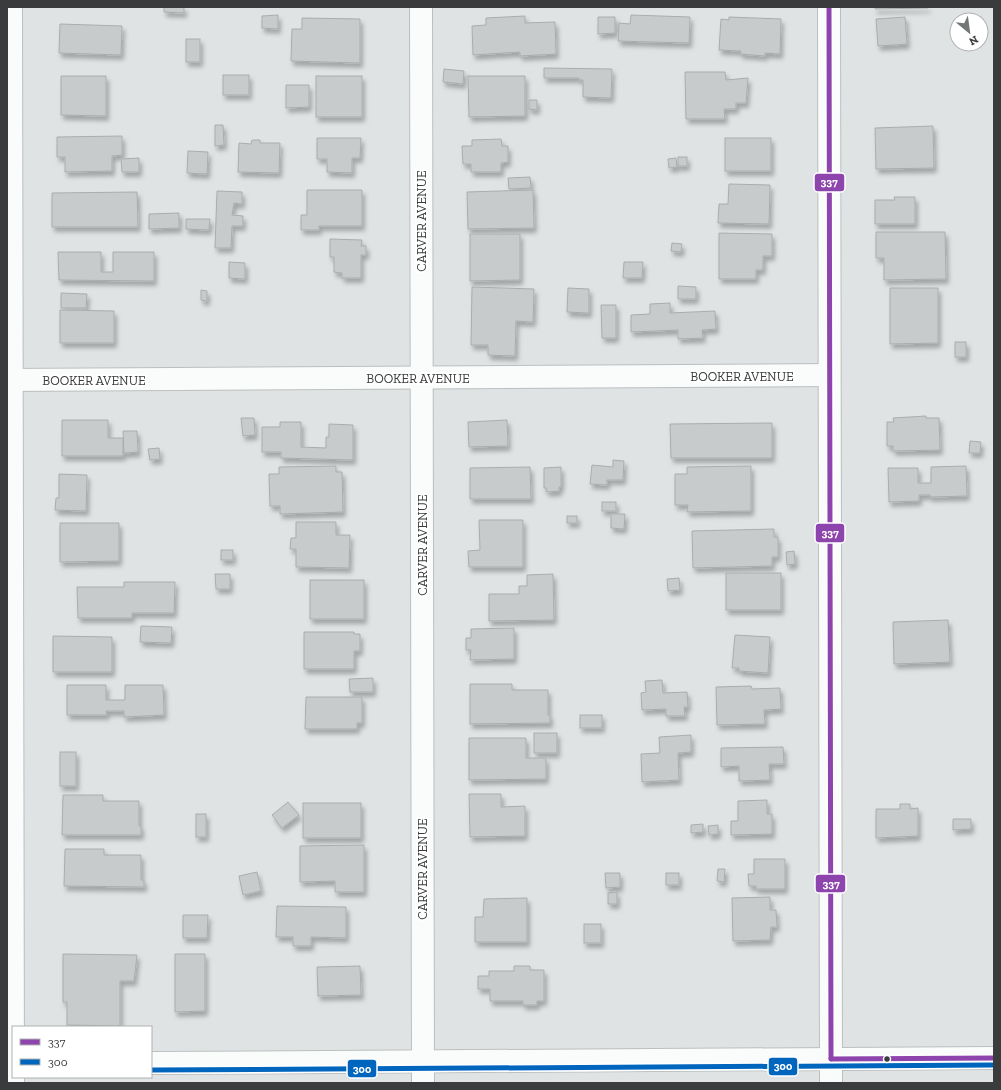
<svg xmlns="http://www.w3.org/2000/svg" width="1001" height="1090" viewBox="0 0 1001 1090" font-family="'Zilla Slab',serif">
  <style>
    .building { fill: #c8cbcc; stroke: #aaadad; filter: url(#shadow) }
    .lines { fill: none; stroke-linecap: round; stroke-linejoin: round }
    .minor-casing { stroke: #bcbfbf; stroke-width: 24 }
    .minor { stroke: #fafbfb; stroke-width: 22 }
    .bus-1-casing { stroke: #fff; stroke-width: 8 }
    .bus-2-casing { stroke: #fff; stroke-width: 8 }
    .bus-1 { stroke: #8e44ad; stroke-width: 5 }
    .bus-2 { stroke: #0065bd; stroke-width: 5 }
    .bus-dot { fill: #393b3c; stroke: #fff; stroke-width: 1.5 }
    .labels { text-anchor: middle; stroke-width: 4; stroke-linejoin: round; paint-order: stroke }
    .street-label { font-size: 13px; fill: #393b3c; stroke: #fff }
    .line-badge { stroke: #fff; stroke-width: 1.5 }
    .badge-label { font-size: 11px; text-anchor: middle; font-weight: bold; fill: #fff }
  </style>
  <defs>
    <filter id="shadow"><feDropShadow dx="2.5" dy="4.5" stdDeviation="2" flood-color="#0004"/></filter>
  </defs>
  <rect width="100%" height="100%" fill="#dfe3e4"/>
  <g class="building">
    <polygon points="164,7 184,7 184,13 164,12"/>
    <polygon points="875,7 928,7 928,8 875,9"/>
    <polygon points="278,15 278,29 262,28 262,16"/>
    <polygon points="631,15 690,17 689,43 618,41 619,23 630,24"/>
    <polygon points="525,16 525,23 555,22 556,54 520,56 520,52 473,55 472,26 486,25 486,18"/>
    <polygon points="598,17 615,17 615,33 598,34"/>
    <polygon points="729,17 781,19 780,54 765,53 765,56 740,54 741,51 719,50 721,19 729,20"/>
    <polygon points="905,17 907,44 878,46 876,19"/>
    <polygon points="302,18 360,19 360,63 291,61 292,29 302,29"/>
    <polygon points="60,24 122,26 121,55 59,53"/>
    <rect x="186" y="39" width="14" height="23"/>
    <polygon points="544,68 612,69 611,98 583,97 583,80 579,80 579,78 544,78"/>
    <polygon points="444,69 464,71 463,84 443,82"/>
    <polygon points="685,72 725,72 726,80 748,78 746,103 736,103 736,109 724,109 725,119 686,119"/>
    <rect x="223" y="75" width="26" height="20"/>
    <polygon points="61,76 106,76 106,116 61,115"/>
    <rect x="316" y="76" width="46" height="41"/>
    <polygon points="468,76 525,76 525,116 469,117"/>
    <polygon points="286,85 309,85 309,107 286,108"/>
    <polygon points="529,100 537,100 537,110 529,109"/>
    <polygon points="215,125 223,125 224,145 215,146"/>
    <polygon points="933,126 934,168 876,169 875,128"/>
    <polygon points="122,136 122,155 112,156 112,171 65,172 65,157 57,157 57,137"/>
    <polygon points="317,138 361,138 360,158 352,158 352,173 327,172 327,159 317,159"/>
    <rect x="725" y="138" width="46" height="33"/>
    <polygon points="501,139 502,146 508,146 508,162 501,163 501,172 471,172 471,164 463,164 462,146 472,146 472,140"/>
    <polygon points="252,140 260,140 260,143 280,143 279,173 238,172 239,143 251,144"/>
    <polygon points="188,151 208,152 207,174 187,173"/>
    <rect x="678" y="157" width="9" height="9"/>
    <polygon points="139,158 139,172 122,172 121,159"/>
    <polygon points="676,158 677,167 669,168 668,159"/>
    <polygon points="530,177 531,188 509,189 508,178"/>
    <polygon points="729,184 770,185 769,224 718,223 719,204 728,204"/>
    <polygon points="307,190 362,190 362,226 319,226 319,230 301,230 301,215 307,215"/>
    <polygon points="533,190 534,228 468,229 467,192"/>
    <polygon points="217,191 242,192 242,204 234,203 232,215 243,216 243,226 232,226 231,248 215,248"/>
    <polygon points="137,192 138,227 52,227 52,193"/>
    <polygon points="894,197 915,197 915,224 875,224 875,200 895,200"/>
    <polygon points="179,213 179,228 149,229 149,214"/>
    <polygon points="186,219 210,219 209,230 186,229"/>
    <polygon points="876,232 945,232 946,279 884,280 884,258 876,258"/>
    <polygon points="719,233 772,234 772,256 763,256 763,270 756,270 756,279 719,279"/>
    <polygon points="470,234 520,234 520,280 470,281"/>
    <polygon points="330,239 362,240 361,246 366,246 366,255 361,255 361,278 342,278 342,273 334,272 334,257 330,257"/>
    <polygon points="672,243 682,244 681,252 671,251"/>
    <polygon points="58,252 101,252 101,272 113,272 113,252 154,252 154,281 59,280"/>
    <polygon points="229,262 245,263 245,279 229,278"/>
    <polygon points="624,262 643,262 642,278 623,278"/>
    <polygon points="678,286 696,287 696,299 678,299"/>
    <polygon points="472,287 534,289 533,322 516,321 515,356 488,355 488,345 471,345"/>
    <polygon points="568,288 589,289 589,313 567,312"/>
    <polygon points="890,288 938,288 938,343 890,344"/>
    <polygon points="201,290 207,291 207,301 201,300"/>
    <polygon points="61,293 87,294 86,308 61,308"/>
    <polygon points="670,303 670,313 715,311 716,329 702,330 703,338 678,339 678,330 631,332 631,315 650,314 650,304"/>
    <polygon points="601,305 616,305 616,338 602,338"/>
    <polygon points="60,310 114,311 114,343 60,343"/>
    <rect x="955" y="342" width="11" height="15"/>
    <polygon points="926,416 926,418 939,418 940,450 893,451 893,446 887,446 887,422 894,422 893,418"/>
    <polygon points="241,418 254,418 255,435 243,436"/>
    <polygon points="62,420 108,420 108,438 123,438 123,456 62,456"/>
    <polygon points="507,420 508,446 469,447 468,422"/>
    <polygon points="280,422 301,422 301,447 326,448 326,437 329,437 329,424 353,425 353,460 281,458 281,452 262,452 262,427 280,427"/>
    <polygon points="772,423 772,458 671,458 670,424"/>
    <polygon points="123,431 137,431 138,452 124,453"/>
    <polygon points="970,441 981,442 980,453 969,453"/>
    <polygon points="159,448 160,459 150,460 148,449"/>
    <polygon points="613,460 624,461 623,480 607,480 607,485 590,484 592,465 613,467"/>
    <polygon points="336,466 336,472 342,472 343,512 280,514 280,506 270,506 269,474 279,474 279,467"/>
    <polygon points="751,466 751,511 687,512 688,505 675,505 675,474 687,474 687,467"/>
    <polygon points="966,466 967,496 930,497 930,495 919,495 919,501 889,502 888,468 918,468 918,483 931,483 931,467"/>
    <polygon points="530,467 531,499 470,499 470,468"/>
    <polygon points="561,467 561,487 559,487 559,491 547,492 546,488 544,488 544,468"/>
    <polygon points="59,474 87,475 86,511 55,510 56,498 59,498"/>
    <rect x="602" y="502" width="14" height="9"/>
    <polygon points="611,514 625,514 624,529 611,528"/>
    <rect x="567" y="516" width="10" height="7"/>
    <polygon points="479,520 523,520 523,567 469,567 468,551 480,550"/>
    <polygon points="296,522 336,522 336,535 350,535 349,568 296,567 296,549 290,549 291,538 296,538"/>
    <polygon points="60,523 119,523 119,561 60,562"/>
    <polygon points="774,529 774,537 778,537 778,557 772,557 772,566 693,568 692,531"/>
    <rect x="221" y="550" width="12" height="10"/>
    <polygon points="794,551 795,564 787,565 786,552"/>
    <rect x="726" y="573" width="55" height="37"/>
    <polygon points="215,574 230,574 230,589 216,589"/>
    <polygon points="553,574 554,620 489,621 489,594 519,594 519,586 527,586 527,575"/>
    <polygon points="679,578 680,590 668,591 667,579"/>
    <rect x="310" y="580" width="54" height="39"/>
    <polygon points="124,582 175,582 174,613 132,613 132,618 78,618 77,587 124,587"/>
    <polygon points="948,620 950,662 894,664 893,622"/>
    <polygon points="141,626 172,627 171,643 140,642"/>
    <polygon points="514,628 514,659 470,660 471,650 466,650 466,638 471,638 471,629"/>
    <polygon points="304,632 354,632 354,634 360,634 360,651 354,651 354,669 304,669"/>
    <polygon points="735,635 770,637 768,673 739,671 739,668 732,668"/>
    <polygon points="53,636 112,637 112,672 53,672"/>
    <polygon points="373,678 373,692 350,692 349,679"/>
    <polygon points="662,680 663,693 687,692 688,707 684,707 685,716 666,716 666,709 642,710 641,693 646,692 645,681"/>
    <polygon points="470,684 512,684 512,690 548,690 548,715 550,715 550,723 470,724"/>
    <polygon points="67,685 106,685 106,700 125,700 125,685 163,685 164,715 124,717 124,711 106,711 107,715 67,715"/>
    <polygon points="751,686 752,689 780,688 781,709 764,710 765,724 717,725 716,687"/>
    <polygon points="306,697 362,697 362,723 357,723 357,729 305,729"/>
    <rect x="580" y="715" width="22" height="13"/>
    <rect x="534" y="733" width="23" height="20"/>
    <polygon points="691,735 691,752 678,753 679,780 642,782 641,754 660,753 659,737"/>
    <polygon points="469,738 526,738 526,758 546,758 546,779 469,780"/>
    <polygon points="783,747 784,764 769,764 770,780 739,781 739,766 721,767 721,748"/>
    <rect x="60" y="752" width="16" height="34"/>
    <polygon points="469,794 501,794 501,807 525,806 525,836 470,837"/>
    <polygon points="63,795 103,795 103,801 139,801 139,826 141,826 141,835 62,835"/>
    <polygon points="767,800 767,814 772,814 772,834 731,835 731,821 738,821 738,801"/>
    <polygon points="288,802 299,815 282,828 272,815"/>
    <rect x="303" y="803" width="58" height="35"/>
    <polygon points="900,804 910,804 910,809 918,808 918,836 876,838 876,809 900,809"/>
    <rect x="196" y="814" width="10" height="23"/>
    <polygon points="953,819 971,819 971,829 953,830"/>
    <polygon points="703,824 703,832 691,833 691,825"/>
    <polygon points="718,825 718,834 709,835 708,826"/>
    <polygon points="364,845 364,892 335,892 335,881 300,882 300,846"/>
    <polygon points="65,849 104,849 104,855 141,855 141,880 144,880 144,887 64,886"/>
    <polygon points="754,859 785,859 785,889 756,889 756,886 749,886 748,874 754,874"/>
    <polygon points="718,869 725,869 724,882 717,881"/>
    <polygon points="257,872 261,891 243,895 239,876"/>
    <polygon points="605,873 620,873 620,887 606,888"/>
    <rect x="666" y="873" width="13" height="12"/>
    <polygon points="617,892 617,904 608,904 608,893"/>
    <polygon points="770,897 770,910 776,910 777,927 771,927 770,940 733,941 732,898"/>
    <polygon points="527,898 527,942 475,942 475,917 483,917 484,899"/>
    <polygon points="277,906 346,907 346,938 311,937 311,946 293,946 293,937 276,937"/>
    <polygon points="183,915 208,915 207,938 183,938"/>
    <rect x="584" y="924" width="17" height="19"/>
    <polygon points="63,954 137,955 134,981 120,981 120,1026 67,1025 67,1002 63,1002"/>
    <polygon points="175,954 205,954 205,1011 175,1012"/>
    <polygon points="360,966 361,995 318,996 317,967"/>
    <polygon points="514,966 530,966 530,970 544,970 544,1001 537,1001 537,1005 523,1005 523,1001 490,1001 490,989 478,989 478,976 489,976 489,971 514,971"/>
  </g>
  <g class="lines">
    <g class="minor-casing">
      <g id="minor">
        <polyline points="11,7 13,1083"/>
        <polyline points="421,7 423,1083"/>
        <polyline points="829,7 831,1083"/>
        <polyline points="7,380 829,375"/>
        <polyline points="151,1063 994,1058"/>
      </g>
    </g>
    <use href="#minor" class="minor"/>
    <g class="bus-1-casing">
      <g id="bus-1">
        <polyline points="829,7 831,1059"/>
        <polyline points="831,1059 994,1058"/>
      </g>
    </g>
    <g class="bus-2-casing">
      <polyline id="bus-2" points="151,1070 994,1065"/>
    </g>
    <use href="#bus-1" class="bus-1"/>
    <use href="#bus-2" class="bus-2"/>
  </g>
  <circle class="bus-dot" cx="887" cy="1059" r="3.5"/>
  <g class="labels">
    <g class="street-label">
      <text transform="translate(421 221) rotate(-90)" y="5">CARVER AVENUE</text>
      <text x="742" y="381">BOOKER AVENUE</text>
      <text x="418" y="383">BOOKER AVENUE</text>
      <text x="94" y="385">BOOKER AVENUE</text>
      <text transform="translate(422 545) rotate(-90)" y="5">CARVER AVENUE</text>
      <text transform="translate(422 869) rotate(-90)" y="5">CARVER AVENUE</text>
    </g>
  </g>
  <g class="line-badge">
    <rect x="814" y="173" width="31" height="19" rx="4" fill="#8e44ad"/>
    <rect x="815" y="523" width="30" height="20" rx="4" fill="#8e44ad"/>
    <rect x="815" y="874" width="31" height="19" rx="4" fill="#8e44ad"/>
    <rect x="768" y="1057" width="30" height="19" rx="4" fill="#0065bd"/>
    <rect x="347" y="1059" width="30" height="19" rx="4" fill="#0065bd"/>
  </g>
  <g class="badge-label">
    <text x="829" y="186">337</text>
    <text x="830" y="537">337</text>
    <text x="831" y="888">337</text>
    <text x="783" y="1070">300</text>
    <text x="362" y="1073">300</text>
  </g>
  <rect width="1001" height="1090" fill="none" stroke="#393b3c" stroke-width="16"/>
  <rect x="12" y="1026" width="140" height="52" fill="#ffffff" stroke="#b0b1b1"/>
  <rect x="20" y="1039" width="20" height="6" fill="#8e44ad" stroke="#b0b1b1"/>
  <text x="48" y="1046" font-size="12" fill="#393b3c">337</text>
  <rect x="20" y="1059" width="20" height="6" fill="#0065bd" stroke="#b0b1b1"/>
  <text x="48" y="1066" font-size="12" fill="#393b3c">300</text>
  <g transform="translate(969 32) rotate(151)"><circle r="19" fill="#ffffff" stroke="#b0b1b1"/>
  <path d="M0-3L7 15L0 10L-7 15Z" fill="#737677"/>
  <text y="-6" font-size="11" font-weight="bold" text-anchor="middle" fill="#393b3c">N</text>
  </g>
</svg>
